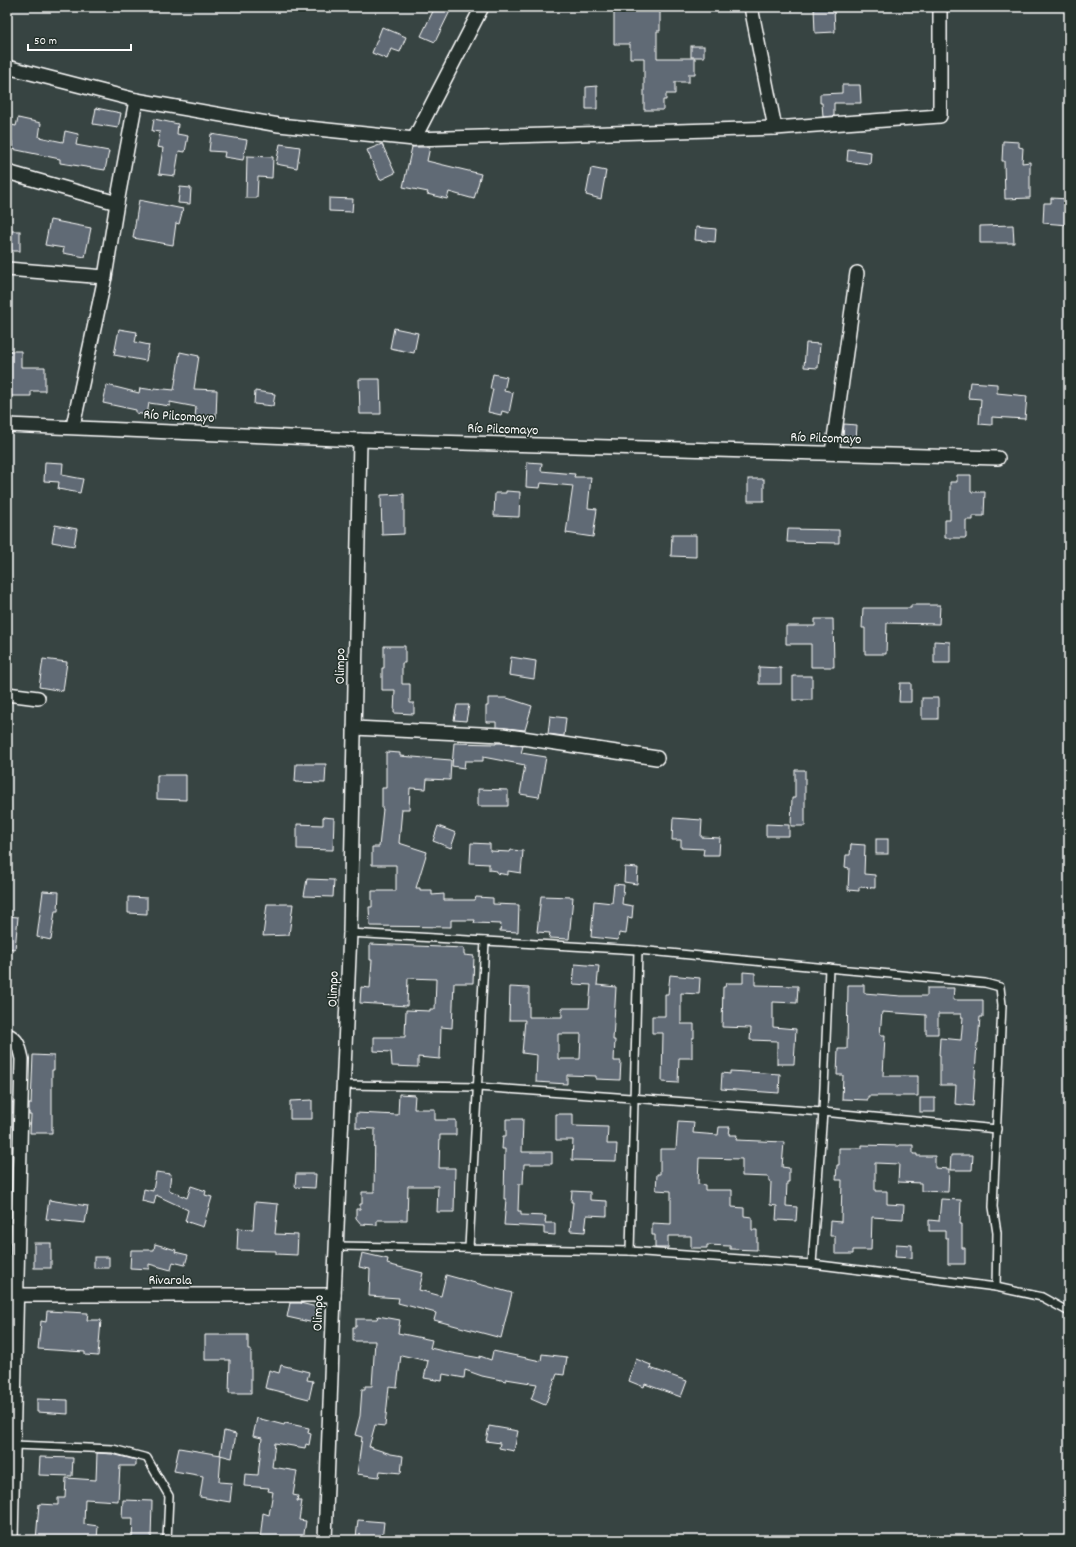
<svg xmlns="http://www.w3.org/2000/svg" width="1076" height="1547" viewBox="0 0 1076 1547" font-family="Dekko,sans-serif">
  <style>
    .building { fill: #606a74; stroke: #fff; fill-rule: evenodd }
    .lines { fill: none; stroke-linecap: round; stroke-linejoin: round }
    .service-casing { stroke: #fff; stroke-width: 10 }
    .minor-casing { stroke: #fff; stroke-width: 16 }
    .service { stroke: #26332d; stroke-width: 7 }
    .minor { stroke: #26332d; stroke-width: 13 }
    .labels { text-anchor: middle; stroke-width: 3; stroke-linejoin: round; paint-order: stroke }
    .street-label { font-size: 14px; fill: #fff; stroke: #26332d }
  </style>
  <rect width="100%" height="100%" fill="#374442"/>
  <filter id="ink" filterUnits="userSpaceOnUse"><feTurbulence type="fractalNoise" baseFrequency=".025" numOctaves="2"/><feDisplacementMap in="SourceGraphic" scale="8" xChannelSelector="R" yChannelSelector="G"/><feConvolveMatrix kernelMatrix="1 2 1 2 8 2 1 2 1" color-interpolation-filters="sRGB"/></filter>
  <g filter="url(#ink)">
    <g class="building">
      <polygon points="435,7 452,7 435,42 421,36"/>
      <polygon points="814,7 834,7 835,32 815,33"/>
      <polygon points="614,8 634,8 634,10 660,10 660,31 657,31 657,58 695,58 695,74 689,74 689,82 675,82 675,94 666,94 666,100 663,100 663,110 644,110 644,58 630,58 630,44 614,44"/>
      <polygon points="382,27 406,37 400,52 391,49 387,59 372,53"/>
      <rect x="691" y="46" width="13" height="11"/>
      <polygon points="842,85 860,85 861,103 834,103 834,116 823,117 822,103 820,103 820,94 842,93"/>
      <polygon points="597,86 597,109 586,109 586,87"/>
      <polygon points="96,108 121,113 118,128 93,124"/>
      <polygon points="18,118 41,123 39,137 63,142 65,131 78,134 76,145 109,151 105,170 60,163 60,159 12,149 13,142 7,141 7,124 16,126"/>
      <polygon points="154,119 178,124 177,134 188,136 185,152 179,151 175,176 159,174 163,148 157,147 160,132 152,131"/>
      <polygon points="211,134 247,140 243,160 224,157 225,152 209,151"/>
      <polygon points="1003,141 1019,142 1019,147 1023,148 1022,163 1030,162 1030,198 1005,199 1004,161 1002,161"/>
      <polygon points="280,144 300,147 297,168 276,164"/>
      <polygon points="382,144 395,173 380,180 367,150"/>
      <polygon points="412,147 430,147 427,161 481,174 474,199 449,192 447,199 427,194 428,192 403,187"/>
      <polygon points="848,149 871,152 870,164 847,161"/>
      <polygon points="247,156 273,157 272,178 258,177 257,198 246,198"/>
      <polygon points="591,168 606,171 601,199 586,195"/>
      <polygon points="180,187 191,188 190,204 178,203"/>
      <polygon points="329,198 353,199 352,212 329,211"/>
      <polygon points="1051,198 1069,199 1069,225 1043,223 1044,203 1051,203"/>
      <polygon points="139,200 183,209 179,224 176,223 173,245 133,238"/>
      <polygon points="50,220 91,228 85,257 63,253 64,248 45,245"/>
      <polygon points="1013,225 1014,243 980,243 980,226"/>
      <polygon points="696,227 716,229 715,242 695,240"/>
      <rect x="7" y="231" width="13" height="20"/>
      <polygon points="394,328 418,333 414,353 390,348"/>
      <polygon points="119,329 137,332 135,342 149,345 146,361 114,355"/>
      <polygon points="806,343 820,344 818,368 804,367"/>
      <polygon points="7,351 21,351 21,367 45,367 45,391 31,391 31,396 7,396"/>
      <polygon points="180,352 199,356 194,389 217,390 216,418 195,417 196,407 170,402 170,406 149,403 147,415 136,413 136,410 103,403 107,385 139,393 140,388 154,390 154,388 174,390"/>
      <polygon points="493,374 507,377 504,391 513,393 509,413 502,411 501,415 488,412 493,389 490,389"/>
      <polygon points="359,379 380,379 381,414 360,414"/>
      <polygon points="970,382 997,384 997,393 1027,396 1025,419 992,417 992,425 979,424 981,399 968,398"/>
      <polygon points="255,391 275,394 273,406 254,404"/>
      <polygon points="844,424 857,425 856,440 843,439"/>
      <polygon points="45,462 63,463 62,475 83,479 80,493 58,489 59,482 44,481"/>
      <polygon points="527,462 542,463 541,471 575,474 574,477 591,477 588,508 597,509 593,537 566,533 573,486 541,483 540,488 526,487"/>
      <polygon points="957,475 971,475 971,492 985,492 984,516 973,516 973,520 966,520 966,538 945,538 945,520 950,520 950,482 957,482"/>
      <rect x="748" y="479" width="16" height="22"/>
      <polygon points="506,491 520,492 519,517 494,516 495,493 506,493"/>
      <polygon points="404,494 404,534 382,535 381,495"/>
      <polygon points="55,525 77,529 74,546 52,542"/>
      <polygon points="788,529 839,530 839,543 787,542"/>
      <polygon points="672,535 696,535 696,557 671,556"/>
      <polygon points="911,605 940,605 939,624 887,623 886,654 865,654 865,628 862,628 863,608 911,608"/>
      <polygon points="815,619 833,619 834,667 811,667 811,644 786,644 786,626 815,626"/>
      <polygon points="934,641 950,642 950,663 934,663"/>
      <polygon points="384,646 405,646 405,663 402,663 402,684 410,684 410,703 414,703 414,714 394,713 395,690 382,690 382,668 384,668"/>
      <polygon points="511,657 536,661 534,679 509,675"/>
      <polygon points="43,659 67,662 63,691 39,687"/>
      <polygon points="759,667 781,668 781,684 759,684"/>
      <rect x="793" y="676" width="19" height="24"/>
      <polygon points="900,683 911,683 911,702 899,702"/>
      <polygon points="488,698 507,698 532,706 525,730 496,727 496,722 486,722 486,706 488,706"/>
      <rect x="922" y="698" width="16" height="21"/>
      <polygon points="457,705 469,705 466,721 454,720"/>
      <polygon points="550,716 566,718 564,736 548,734"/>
      <polygon points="454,743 496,744 496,743 501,743 523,746 521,753 546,757 539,797 520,794 525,765 483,757 483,761 465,761 464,768 452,766"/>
      <polygon points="386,752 400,753 400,756 451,760 450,780 427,779 426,789 410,788 409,809 402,809 399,843 427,852 416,888 420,888 420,890 432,890 432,895 444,894 444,900 475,900 476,897 493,898 493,904 519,905 518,932 500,931 501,924 474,923 475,920 451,920 451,927 370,926 369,907 372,907 372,891 396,891 396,865 372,865 372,847 379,847 383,809 382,809 382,788 386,788"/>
      <polygon points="296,764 326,764 325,783 295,782"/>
      <polygon points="795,770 805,770 805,826 791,826 792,798 795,798"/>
      <polygon points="157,775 186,775 186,800 157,799"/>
      <polygon points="478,789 508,790 508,806 478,806"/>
      <polygon points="323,817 334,818 333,850 297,849 297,824 323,825"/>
      <polygon points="673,818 702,820 701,837 720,838 719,855 703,855 704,849 681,848 681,840 672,840"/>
      <polygon points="766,824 789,825 789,836 766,836"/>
      <polygon points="438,826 456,833 451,848 433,841"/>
      <rect x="876" y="839" width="12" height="15"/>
      <polygon points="471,843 490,844 490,851 510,852 511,850 523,851 521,873 508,871 508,875 497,873 497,871 489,870 489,864 470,863"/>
      <polygon points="851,844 865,845 864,874 875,875 875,888 859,887 859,891 848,890 849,868 845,867 846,855 850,855"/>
      <polygon points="625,867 638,868 637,884 624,882"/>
      <polygon points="307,879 334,880 333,897 304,896"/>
      <polygon points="614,884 624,885 622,904 633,906 632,918 628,917 626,934 619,933 618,940 591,937 594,901 612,903"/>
      <polygon points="43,891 59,892 58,911 55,911 51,940 37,937"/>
      <polygon points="541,896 573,897 569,939 549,938 550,933 537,932"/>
      <polygon points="128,897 147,898 147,914 128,913"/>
      <polygon points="267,904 293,904 289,935 263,936"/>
      <polygon points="7,916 18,917 15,949 7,948"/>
      <polygon points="370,944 464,948 464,955 474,956 473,983 454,983 452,1028 441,1027 440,1059 418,1057 418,1067 392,1066 391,1052 374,1051 374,1037 405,1037 406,1010 430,1011 430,1009 435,1009 436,979 408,978 407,1006 360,1003 361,987 370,988 372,960 370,960"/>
      <path d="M 575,964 L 599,966 L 597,985 L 616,987 L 613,1040 L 615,1040 L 614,1061 L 621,1061 L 620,1080 L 596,1079 L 596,1076 L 567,1075 L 567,1084 L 536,1082 L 537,1055 L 522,1053 L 525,1020 L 509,1020 L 510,987 L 529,988 L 529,1017 L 562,1017 L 562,1008 L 589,1008 L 591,985 L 573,984 ZM 558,1034 L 581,1034 L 580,1059 L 558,1059 Z"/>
      <polygon points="743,972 755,973 755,985 798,986 797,1003 773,1002 773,1027 796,1029 794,1064 777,1064 777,1041 750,1040 751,1028 722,1027 723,987 725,987 726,983 743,983"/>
      <polygon points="670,975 700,978 699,994 681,993 681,1024 694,1024 694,1038 692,1038 692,1058 679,1058 678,1083 662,1082 663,1033 652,1033 652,1016 665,1016 665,994 668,994"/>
      <polygon points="848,985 864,985 864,993 901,996 927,996 927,988 954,988 953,1000 983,1000 983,1017 980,1017 978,1043 977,1043 973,1106 955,1104 956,1085 940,1085 940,1055 939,1055 940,1038 961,1040 963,1017 961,1017 961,1014 938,1014 938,1034 926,1034 926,1015 882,1012 880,1035 885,1035 883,1076 918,1076 918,1096 868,1096 868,1100 842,1099 843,1075 837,1075 838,1049 847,1049"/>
      <polygon points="33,1055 54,1056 54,1070 52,1070 52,1133 30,1133 31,1115 29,1115 29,1104 31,1104"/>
      <polygon points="730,1071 780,1074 779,1093 721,1089 722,1073 730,1074"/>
      <polygon points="399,1094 415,1095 414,1109 435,1109 435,1120 456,1120 456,1135 440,1135 439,1168 455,1168 454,1212 437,1212 438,1186 408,1186 407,1220 377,1220 377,1225 361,1224 356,1218 356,1209 360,1209 360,1204 362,1204 362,1192 374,1192 375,1129 356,1128 356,1113 398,1115"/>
      <rect x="920" y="1098" width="15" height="14"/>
      <polygon points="312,1100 312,1119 290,1119 290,1101"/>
      <rect x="7" y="1102" width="6" height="11"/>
      <polygon points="556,1114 573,1114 573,1126 608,1127 607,1144 617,1144 616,1161 572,1160 573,1140 556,1140"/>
      <polygon points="506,1119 523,1119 522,1152 552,1152 552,1164 524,1164 523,1184 519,1184 518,1211 521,1211 521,1215 546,1216 545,1223 555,1223 555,1235 544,1234 544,1227 504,1225 506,1199 504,1199 505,1149 502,1149 503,1136 506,1136"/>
      <polygon points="678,1121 694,1122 693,1133 718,1135 719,1127 730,1127 729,1135 737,1135 736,1140 784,1142 782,1167 789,1168 789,1182 787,1182 786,1206 797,1207 796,1221 776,1220 777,1206 770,1205 771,1182 769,1181 769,1177 742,1176 742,1159 699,1158 698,1184 705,1185 705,1190 732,1190 732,1207 744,1208 744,1216 752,1217 752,1230 757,1230 757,1250 730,1249 730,1246 707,1245 707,1248 691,1248 691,1236 668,1236 668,1248 655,1248 655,1235 652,1235 652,1223 671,1224 671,1191 656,1190 657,1174 660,1174 660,1149 676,1149"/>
      <polygon points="862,1145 899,1146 899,1145 913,1145 913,1154 917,1154 917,1156 935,1156 935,1168 949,1169 948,1192 921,1191 921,1183 898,1182 899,1164 875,1163 875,1191 887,1191 887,1204 904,1205 903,1219 872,1217 871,1250 853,1250 853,1254 835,1254 835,1236 830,1236 831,1221 841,1222 842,1180 836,1180 837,1165 839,1165 839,1148 862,1148"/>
      <polygon points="951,1155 973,1155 972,1170 950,1170"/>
      <polygon points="156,1172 171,1174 169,1190 187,1198 191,1186 206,1191 205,1195 212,1197 203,1227 185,1221 188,1210 156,1195 154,1204 142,1201 144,1189 153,1191"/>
      <polygon points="296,1174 316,1174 315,1188 295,1187"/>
      <polygon points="572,1191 590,1192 590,1200 607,1201 607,1216 587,1215 585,1232 570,1231 573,1202 571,1202"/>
      <polygon points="941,1199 961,1200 960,1224 962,1224 962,1248 965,1248 965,1264 948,1264 948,1238 945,1238 945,1231 929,1231 929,1220 939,1221"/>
      <polygon points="49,1200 88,1206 85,1223 46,1219"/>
      <polygon points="255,1202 278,1204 275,1234 298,1235 297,1255 276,1254 276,1251 237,1250 238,1228 253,1229"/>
      <rect x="34" y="1243" width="17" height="25"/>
      <polygon points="155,1244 176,1250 175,1252 188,1255 185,1265 173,1262 171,1270 149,1264 149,1269 130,1268 131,1250 154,1250"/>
      <polygon points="896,1244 912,1245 912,1258 895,1257"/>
      <polygon points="362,1253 388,1259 387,1264 423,1273 419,1290 441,1296 446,1275 512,1293 501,1338 434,1320 436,1313 398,1303 399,1298 369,1296 370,1269 359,1267"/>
      <rect x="94" y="1257" width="15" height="11"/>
      <polygon points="290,1303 300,1303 317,1307 314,1323 287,1317"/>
      <polygon points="47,1311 88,1313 87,1320 101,1320 98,1356 85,1355 85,1352 38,1349 41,1321 46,1322"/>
      <polygon points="378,1316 400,1320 398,1333 432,1340 430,1348 452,1353 480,1358 480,1356 491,1360 493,1351 541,1361 542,1354 567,1357 564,1375 557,1374 545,1405 531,1399 537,1384 506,1379 506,1381 482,1376 465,1370 464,1378 443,1374 442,1381 424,1378 428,1361 401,1355 397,1387 389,1386 385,1426 375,1425 369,1447 391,1454 403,1456 401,1473 380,1471 379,1477 357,1474 362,1437 355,1435 360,1416 362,1389 365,1389 365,1386 372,1386 375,1341 353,1341 353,1327 356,1327 356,1319 377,1319"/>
      <polygon points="205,1335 248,1335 248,1350 251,1350 251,1393 229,1393 230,1360 205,1360"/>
      <polygon points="636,1359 651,1365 650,1368 687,1381 681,1397 645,1384 644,1387 629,1381"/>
      <polygon points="281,1365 309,1372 307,1380 313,1381 309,1399 265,1388 269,1370 279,1373"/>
      <polygon points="37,1399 68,1400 68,1414 37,1412"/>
      <polygon points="257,1418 284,1425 285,1423 309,1428 308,1433 311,1434 309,1445 306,1444 305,1448 275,1443 272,1467 297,1471 293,1495 298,1496 297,1501 302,1501 299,1520 306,1521 303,1540 260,1540 263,1513 269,1515 273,1492 268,1491 269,1488 244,1486 245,1474 258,1475 262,1438 253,1436"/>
      <polygon points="489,1426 518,1431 514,1451 499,1448 500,1443 486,1441"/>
      <polygon points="224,1431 236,1434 232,1458 220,1455"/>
      <polygon points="179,1448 221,1455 219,1482 232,1483 230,1502 200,1497 203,1476 174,1471"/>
      <polygon points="97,1453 112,1454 136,1460 136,1466 120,1466 118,1501 85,1499 84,1524 98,1526 97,1540 36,1540 39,1504 58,1505 58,1498 65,1498 66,1478 96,1480"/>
      <polygon points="40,1457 73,1458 72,1476 39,1475"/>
      <polygon points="123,1500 152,1501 151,1540 132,1540 133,1518 122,1518"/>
      <polygon points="358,1520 384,1522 382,1540 356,1538"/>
    </g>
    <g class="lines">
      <g class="service-casing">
        <g id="service">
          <polyline points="350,933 638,950 985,983 1000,987 1002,1005 993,1207 997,1233 996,1287"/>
          <polyline points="344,1085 478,1087 823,1112 997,1129"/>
          <polyline points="337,1246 630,1251 812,1264 996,1287 1042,1297 1069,1312"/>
          <polyline points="469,1248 485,941"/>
          <polyline points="630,1251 638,950"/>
          <polyline points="812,1264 823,1112 829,968"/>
          <polyline points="14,1445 113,1449 147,1458 169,1496 167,1540"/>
        </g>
      </g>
      <g class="minor-casing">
        <g id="minor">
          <polyline points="751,7 775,128"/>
          <polyline points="7,67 136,100 279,125 414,139 775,128 940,116 940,7"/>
          <polyline points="414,139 482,7"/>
          <polyline points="7,172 117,203"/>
          <polyline points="7,269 105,277"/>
          <polyline points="7,425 360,440 998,458"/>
          <polyline points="73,426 105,277 117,203 136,100"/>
          <polyline points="832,453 857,273"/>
          <polyline points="7,694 38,698"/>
          <polyline points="354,728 502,735 657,758"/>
          <path d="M 7,1035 C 18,1038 20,1050 22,1059 L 11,1540"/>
          <polyline points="7,1295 334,1295"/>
          <polyline points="325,1540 334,1295 350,933 360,440"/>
        </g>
      </g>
      <use href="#service" class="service"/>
      <use href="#minor" class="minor"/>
    </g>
  </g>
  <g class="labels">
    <g class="street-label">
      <text transform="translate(179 415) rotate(3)" y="5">Río Pilcomayo</text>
      <text transform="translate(503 428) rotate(2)" y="5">Río Pilcomayo</text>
      <text transform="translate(826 437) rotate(2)" y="5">Río Pilcomayo</text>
      <text transform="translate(339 666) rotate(-89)" y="5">Olimpo</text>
      <text transform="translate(332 989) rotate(-88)" y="5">Olimpo</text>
      <text x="170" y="1284">Rivarola</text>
      <text transform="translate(317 1313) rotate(-88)" y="5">Olimpo</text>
    </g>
  </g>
  <rect width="1076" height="1547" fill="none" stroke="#26332d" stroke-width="24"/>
  <rect x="12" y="12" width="1052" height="1523" fill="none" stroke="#fff" stroke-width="1.5" filter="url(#ink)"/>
  <path d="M28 44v6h103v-6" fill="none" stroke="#ffffff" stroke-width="2"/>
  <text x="34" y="44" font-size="12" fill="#ffffff" stroke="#26332d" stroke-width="3" paint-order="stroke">50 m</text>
</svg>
